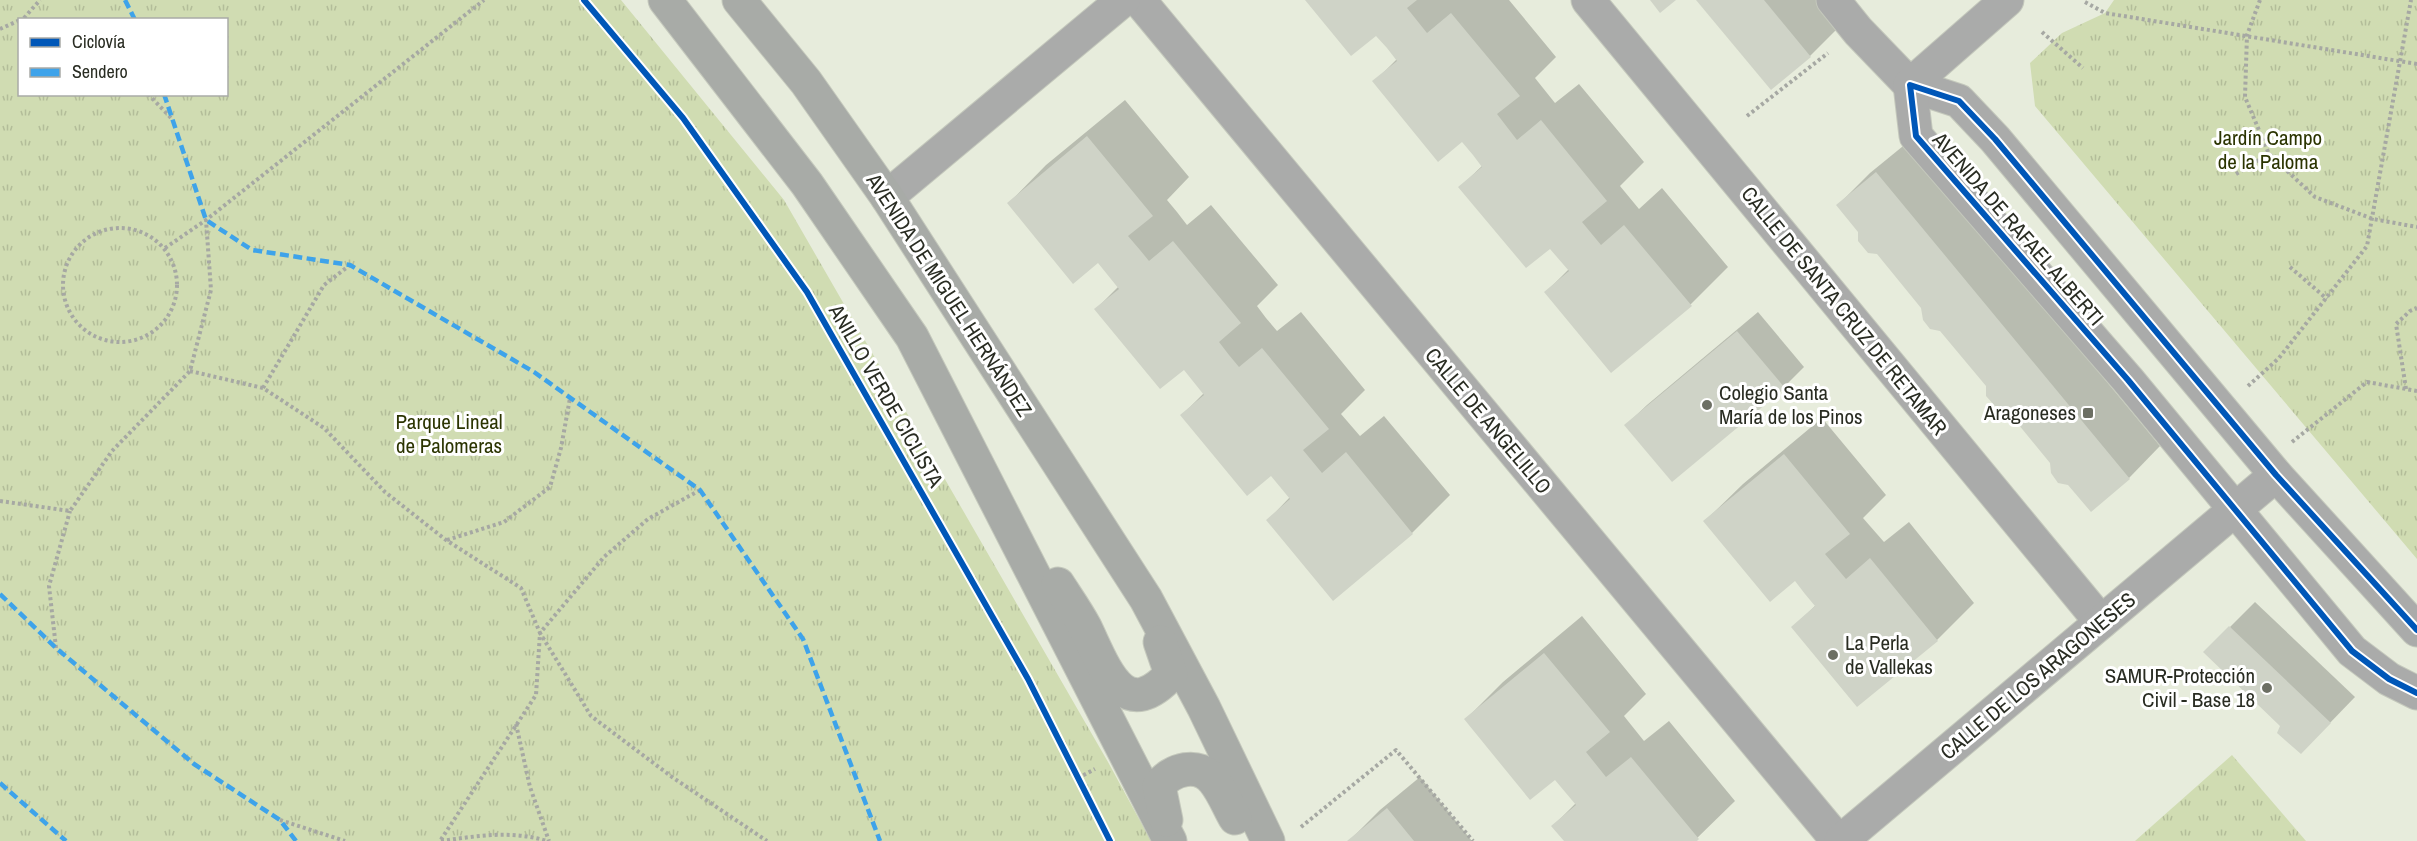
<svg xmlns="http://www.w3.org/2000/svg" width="2417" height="841" viewBox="0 0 2417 841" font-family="'Archivo Narrow',sans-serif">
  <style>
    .park { fill: url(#park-tufts); fill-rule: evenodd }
    .shadow { fill: #0003 }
    .building { fill: #cfd3c7 }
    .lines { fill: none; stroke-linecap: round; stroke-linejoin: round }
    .street-casing { stroke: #c4c8bc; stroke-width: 35 }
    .secondary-casing { stroke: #c4c8bc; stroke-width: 35 }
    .path { stroke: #a6a8a3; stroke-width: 4; stroke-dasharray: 3 3; stroke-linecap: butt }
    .street { stroke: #aaabaa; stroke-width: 33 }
    .secondary { stroke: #a8aba7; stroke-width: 33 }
    .quiet { stroke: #3ea3ea; stroke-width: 4.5; stroke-dasharray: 9 4.5; stroke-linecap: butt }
    .cycleway-casing { stroke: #fff; stroke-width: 10 }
    .cycleway { stroke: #0057b8; stroke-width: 6 }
    .poi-dot { fill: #6c6f63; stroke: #fff; stroke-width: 2 }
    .labels { text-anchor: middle; stroke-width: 6; stroke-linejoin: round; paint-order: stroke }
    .park-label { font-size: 21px; fill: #2b3401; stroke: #fff }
    .street-label { font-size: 21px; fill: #292c22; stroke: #fff }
    .poi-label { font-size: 21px; fill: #292c22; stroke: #fff; text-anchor: start }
  </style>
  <defs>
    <pattern id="park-tufts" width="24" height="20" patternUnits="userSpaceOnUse" patternTransform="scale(1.5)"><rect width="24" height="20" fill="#d0dcb2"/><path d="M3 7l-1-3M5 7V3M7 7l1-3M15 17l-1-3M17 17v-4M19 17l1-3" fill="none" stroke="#b3bd99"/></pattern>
  </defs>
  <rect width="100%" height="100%" fill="#e7ecdc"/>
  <g class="park">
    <path d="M 0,0 L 621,0 L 784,200 L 1108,762 L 1151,841 L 0,841 ZM 20,20 L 226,20 L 226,94 L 20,94 Z"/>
    <polygon points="2114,0 2417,0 2417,559 2035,106 2030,63 2062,33 2105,13"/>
    <polygon points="2232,755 2306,841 2135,841"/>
  </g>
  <g class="shadow">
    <polygon points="1307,0 1509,0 1556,57 1535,78 1555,103 1579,84 1644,162 1620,186 1639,209 1662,188 1728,267 1691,304 1611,371 1546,292 1569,269 1550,247 1460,187 1483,165 1462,140 1374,82 1397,59 1376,34"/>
    <polygon points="1698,0 1822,0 1842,24 1810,56 1772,88"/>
    <polygon points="1125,100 1189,177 1167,200 1177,212 1187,225 1211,205 1278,285 1257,306 1266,318 1277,331 1301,312 1365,390 1341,414 1360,436 1384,416 1450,495 1412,533 1333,599 1268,520 1290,497 1272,474 1182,415 1204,393 1184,368 1096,309 1119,286 1098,261 1009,203 1046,165"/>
    <polygon points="1908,142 2160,446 2129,478 2051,462 1838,205 1870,173"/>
    <polygon points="1758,312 1804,367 1784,387 1626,425 1647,405"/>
    <polygon points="1822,418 1886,495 1863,518 1884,542 1909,522 1974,603 1937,640 1793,627 1816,605 1795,579 1705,521 1743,484"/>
    <polygon points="2255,602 2355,697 2326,727 2282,725 2230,627"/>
    <polygon points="1582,616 1646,694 1624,716 1644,741 1669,721 1735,801 1694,841 1566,841 1553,826 1576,803 1555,778 1466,719 1503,682"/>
    <polygon points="1420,777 1472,841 1349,841 1380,810"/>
  </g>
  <g class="building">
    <polygon points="1305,0 1417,0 1407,8 1427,33 1451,13 1520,96 1497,114 1517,140 1541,120 1607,201 1582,222 1601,245 1624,225 1692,306 1611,373 1544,292 1569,271 1550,249 1526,268 1458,187 1482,167 1473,155 1462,142 1438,162 1372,81 1397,61 1387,48 1376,36 1351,56"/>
    <polygon points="1650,0 1676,0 1660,13"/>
    <polygon points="1696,0 1764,0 1811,57 1771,90"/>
    <polygon points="1087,136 1153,216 1128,236 1140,250 1149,261 1173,241 1241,323 1219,342 1229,355 1239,367 1262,348 1329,429 1303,450 1322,473 1346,452 1413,534 1333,601 1266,520 1290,499 1271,476 1247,496 1180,415 1204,395 1184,370 1160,389 1094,309 1119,289 1098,263 1073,284 1007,203"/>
    <polygon points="1876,172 2130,479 2091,512 2068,485 2058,483 2051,473 2050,463 2005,408 1995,406 1986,396 1986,386 1940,331 1930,329 1923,320 1921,308 1877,254 1868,253 1858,241 1858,232 1836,205"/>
    <polygon points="1737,331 1785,388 1672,482 1624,425"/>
    <polygon points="1784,454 1850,534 1825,554 1846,579 1870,558 1938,641 1857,707 1791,627 1815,606 1805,594 1795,581 1770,602 1703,521"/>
    <polygon points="2229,626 2331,723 2301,754 2277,733 2280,726 2203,652"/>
    <polygon points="1544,653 1610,732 1586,752 1606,777 1631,757 1699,839 1697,841 1564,841 1551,826 1576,805 1555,780 1530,800 1464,719"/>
    <polygon points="1387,808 1414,841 1347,841"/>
  </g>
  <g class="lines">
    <g class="street-casing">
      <g id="street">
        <polyline points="1139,0 1838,841"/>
        <polyline points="1588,0 2101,622"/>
        <polyline points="1833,0 1858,31 1910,85 1959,101 1995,139 2276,475 2417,630"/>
        <polyline points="1910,85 1916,136 2128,380 2352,651 2389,679 2417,693"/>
        <polyline points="1910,85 2007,0"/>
        <polyline points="887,197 1123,0"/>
        <polyline points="1841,841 2276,475"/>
      </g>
    </g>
    <g class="secondary-casing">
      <g id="secondary">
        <polyline points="665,0 807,184 912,337 1170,841"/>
        <polyline points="739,0 806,82 887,197 1146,599 1204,708 1268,841"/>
        <path d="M 1058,584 C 1067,598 1077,612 1085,627 C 1104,666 1123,727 1171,674 L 1160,642"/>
        <path d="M 1166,820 L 1159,786 C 1171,769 1199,761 1214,781 C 1223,792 1228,806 1235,818"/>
      </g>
    </g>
    <g class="path">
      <polyline points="2260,0 2247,35 2245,97 2269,154 2315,197 2373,219 2417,227"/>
      <polyline points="2085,2 2105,13 2417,64"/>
      <polyline points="24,18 40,0"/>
      <polyline points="0,29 20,20"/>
      <polyline points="2042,32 2083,68"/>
      <polyline points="148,94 173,120"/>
      <polyline points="1747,116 1828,53"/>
      <polyline points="2236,174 2269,154"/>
      <circle cx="120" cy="285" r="57"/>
      <polyline points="165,248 206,220 484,0"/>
      <polyline points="2290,267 2327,299"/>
      <polyline points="190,371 263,388 324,428 385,492 446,540 521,588 540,633 536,695 440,841"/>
      <polyline points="2248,386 2279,358 2367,246 2411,0"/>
      <polyline points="263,388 324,285 350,265"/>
      <polyline points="2406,389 2396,324 2410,311 2417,308"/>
      <polyline points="2292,442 2367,382 2417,391"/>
      <polyline points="700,490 648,519 604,557 540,633 591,716 672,777 767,841"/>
      <polyline points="0,501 70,511 112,451 190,371 211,290 206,220"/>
      <polyline points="447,540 504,522 550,487 561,448 570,398"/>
      <polyline points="56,648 49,586 70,511"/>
      <polyline points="516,724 530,787 549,841"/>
      <polyline points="1078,778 1095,769"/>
      <polyline points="280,820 345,841"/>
      <polyline points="1301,827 1396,750 1473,841"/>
      <path d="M 441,841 C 477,836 511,830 547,841"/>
    </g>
    <use href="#street" class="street"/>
    <use href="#secondary" class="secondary"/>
    <g class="quiet">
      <polyline points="125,0 135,20"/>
      <polyline points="164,94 206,220 252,250 350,265 534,372 700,490 803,639 880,841"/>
      <polyline points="0,594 56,648 194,764 280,820 296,841"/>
      <polyline points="0,783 66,841"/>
    </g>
    <g class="cycleway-casing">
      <g id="cycleway">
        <polyline points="584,0 683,118 807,292 1028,679 1110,841"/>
        <polyline points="2417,630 2276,475 1995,139 1959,101 1910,85 1916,136 2128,380 2352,651 2389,679 2417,693"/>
      </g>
    </g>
    <use href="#cycleway" class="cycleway"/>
  </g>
  <g class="poi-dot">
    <circle cx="1707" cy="405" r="6"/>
    <rect x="2082" y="407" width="12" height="12" rx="3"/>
    <circle cx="1833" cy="655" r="6"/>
    <circle cx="2267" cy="688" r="6"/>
  </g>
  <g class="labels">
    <g class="park-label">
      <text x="2268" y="145">Jardín Campo<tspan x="2268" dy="24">de la Paloma</tspan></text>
      <text x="449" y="429">Parque Lineal<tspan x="449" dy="24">de Palomeras</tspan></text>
    </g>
    <g class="street-label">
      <text transform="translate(2018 229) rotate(49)" y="7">AVENIDA DE RAFAEL ALBERTI</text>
      <text transform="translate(949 295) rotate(57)" y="7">AVENIDA DE MIGUEL HERNÁNDEZ</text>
      <text transform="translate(1844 311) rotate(51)" y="7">CALLE DE SANTA CRUZ DE RETAMAR</text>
      <text transform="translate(886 396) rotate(60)" y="7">ANILLO VERDE CICLISTA</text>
      <text transform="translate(1488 421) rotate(50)" y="7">CALLE DE ANGELILLO</text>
      <text transform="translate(2038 676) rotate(-40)" y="7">CALLE DE LOS ARAGONESES</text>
    </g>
    <g class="poi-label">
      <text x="1719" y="400">Colegio Santa<tspan x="1719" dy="24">María de los Pinos</tspan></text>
      <text x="2076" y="420" text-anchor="end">Aragoneses</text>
      <text x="1845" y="650">La Perla<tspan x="1845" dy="24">de Vallekas</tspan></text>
      <text x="2255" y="683" text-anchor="end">SAMUR-Protección<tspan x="2255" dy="24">Civil - Base 18</tspan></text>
    </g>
  </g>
  <rect x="18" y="18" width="210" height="78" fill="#ffffff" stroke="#a9aba7" stroke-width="1.5"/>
  <rect x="30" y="38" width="30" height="9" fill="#0057b8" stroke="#a9aba7" stroke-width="1.5"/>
  <text x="72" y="48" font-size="18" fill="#292c22">Ciclovía</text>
  <rect x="30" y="68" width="30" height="9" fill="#3ea3ea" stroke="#a9aba7" stroke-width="1.5"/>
  <text x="72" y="78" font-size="18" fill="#292c22">Sendero</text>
</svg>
